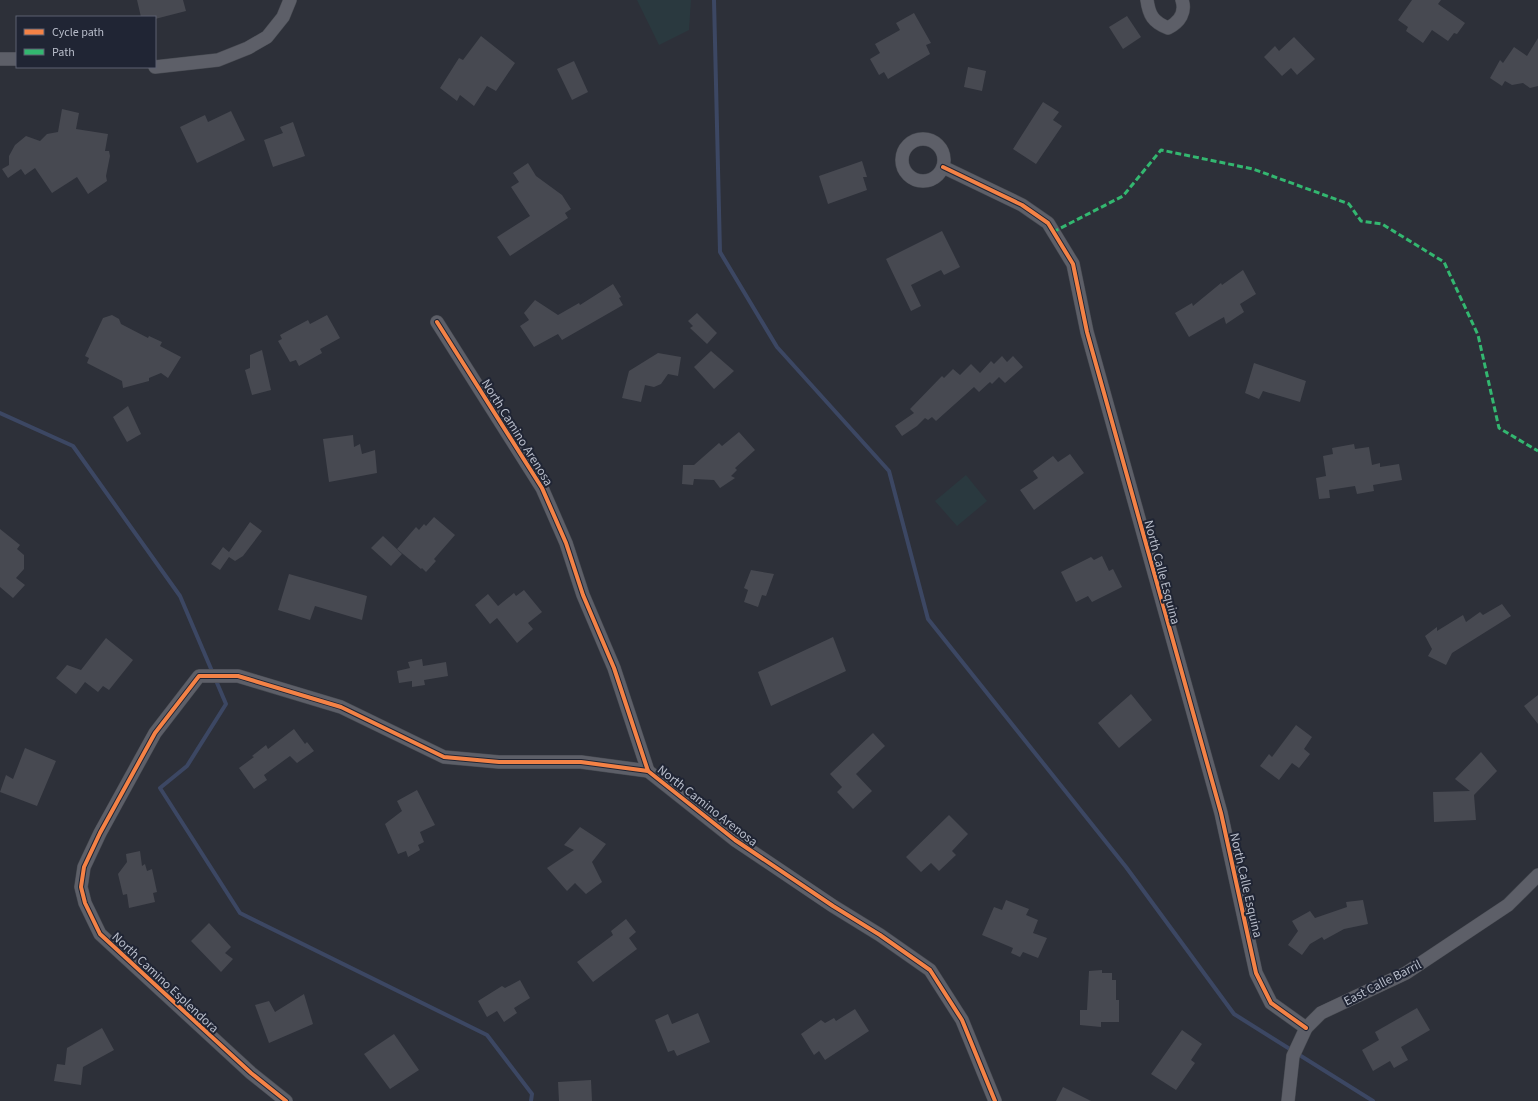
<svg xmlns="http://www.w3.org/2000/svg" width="1538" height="1101" viewBox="0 0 1538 1101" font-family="'Source Sans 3',sans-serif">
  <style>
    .green { fill: #2a393f }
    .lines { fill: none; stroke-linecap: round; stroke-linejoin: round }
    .stream { stroke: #3c4763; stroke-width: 4 }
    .building { fill: #474951 }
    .minor-casing { stroke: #484b52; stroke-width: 14 }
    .minor { stroke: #5d5f68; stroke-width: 13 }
    .quiet { stroke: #33b770; stroke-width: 3; stroke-dasharray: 6 3; stroke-linecap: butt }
    .cycleway-casing { stroke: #202534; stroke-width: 6 }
    .cycleway { stroke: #f48246; stroke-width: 4 }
    .labels { text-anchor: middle; stroke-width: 4; stroke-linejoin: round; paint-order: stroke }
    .street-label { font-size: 13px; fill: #b7bcc9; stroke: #202534 }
  </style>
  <rect width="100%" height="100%" fill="#2d3039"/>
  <g class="green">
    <polygon points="637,0 691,0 689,30 659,45"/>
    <polygon points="966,475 987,501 957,526 935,501"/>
  </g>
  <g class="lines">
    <g class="stream">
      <polyline points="714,0 720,252 777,347 889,471 928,619 1126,867 1234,1014 1373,1101"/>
      <polyline points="0,413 73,446 180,596 226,704 187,766 160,788 240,913 487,1035 532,1094 531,1101"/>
    </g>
  </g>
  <g class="building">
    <polygon points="137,0 183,0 186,11 155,19 155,17 141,17"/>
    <polygon points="1412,0 1441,0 1438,4 1465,23 1457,34 1454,33 1448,41 1432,30 1423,43 1406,31 1408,27 1398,20"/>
    <polygon points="914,13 931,43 926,45 930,54 888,79 884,72 879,75 870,59 880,53 875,44 900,30 896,23"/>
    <polygon points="1127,16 1141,37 1123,49 1109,27"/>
    <polygon points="481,36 515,63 496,91 487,86 474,106 460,95 457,101 440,88 459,58 463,60"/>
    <polygon points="1294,37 1315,59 1297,75 1291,68 1282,76 1264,57 1275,46 1279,51"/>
    <polygon points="1538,38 1538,86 1530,88 1523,83 1512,85 1505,81 1502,86 1490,78 1500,60 1503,63 1514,47 1527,56"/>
    <polygon points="574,61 588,92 572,100 557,69"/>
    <polygon points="968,67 986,71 982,91 964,87"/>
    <polygon points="1043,102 1059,112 1053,120 1062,126 1036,164 1013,149"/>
    <polygon points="62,109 79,113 76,129 108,134 105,151 109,151 110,156 106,176 107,181 88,194 77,177 52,193 35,168 25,175 21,169 8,178 2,169 9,165 9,156 15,145 26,136 40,141 47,134 58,132"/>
    <polygon points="231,111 245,140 197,163 180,127 205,115 208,122"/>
    <polygon points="293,122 305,156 273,167 264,140 283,133 280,127"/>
    <polygon points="862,161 867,177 863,177 867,190 828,204 819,176"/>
    <polygon points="528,163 536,176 562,195 571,209 565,213 568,218 510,256 497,237 530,216 511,187 519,182 513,173"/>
    <polygon points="942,231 960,267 944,275 941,270 911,285 921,306 911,311 886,259"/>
    <polygon points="1243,270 1256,294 1240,304 1244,312 1226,324 1224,317 1189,337 1175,313 1192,303 1193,306 1221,283 1222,285"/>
    <polygon points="613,284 621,297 619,298 623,305 562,340 558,334 534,347 520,326 529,320 524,313 535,300 558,315 579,303 580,305"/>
    <polygon points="697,313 717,333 707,344 690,328 693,326 688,321"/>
    <polygon points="112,315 119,319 121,324 148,338 149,336 162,342 160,346 181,357 168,378 161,373 149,378 149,381 123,388 122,381 87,363 89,358 85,356 103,318"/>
    <polygon points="327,315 340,338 320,349 322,353 299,366 296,360 290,362 278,341 282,339 280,335 308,320 310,324"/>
    <polygon points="262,350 271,390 252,395 245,370 250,368 250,355"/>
    <polygon points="711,351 734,371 714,389 694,367"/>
    <polygon points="658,353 681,357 678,376 668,374 661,384 654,387 645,385 641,402 622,398 629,371"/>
    <polygon points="1002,356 1007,362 1013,356 1023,367 1005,383 999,377 992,384 990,382 979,392 974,387 936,421 932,417 928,420 925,418 917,426 902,436 895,426 914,413 910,409 942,376 944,378 953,369 960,375 971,364 980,373 991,361 994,364"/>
    <polygon points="1254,363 1306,381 1300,402 1263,391 1259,399 1245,393"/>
    <polygon points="128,406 141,434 127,442 113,417"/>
    <polygon points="739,432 755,450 735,468 737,470 731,476 735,478 720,488 714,480 694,479 693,485 682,484 683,465 694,465 719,443 722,446"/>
    <polygon points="353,435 354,447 360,444 362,454 375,450 377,473 329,482 323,439"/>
    <polygon points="1354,444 1355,449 1369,447 1372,465 1380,463 1380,467 1399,464 1402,480 1373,485 1374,491 1357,494 1355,486 1329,490 1330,498 1319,499 1316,478 1326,476 1323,456 1333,454 1332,448"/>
    <polygon points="1070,454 1084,473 1034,510 1020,490 1038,478 1033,471 1053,456 1058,462"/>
    <polygon points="434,517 455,535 434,559 436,561 426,572 422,568 421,569 397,549 416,527 419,530 424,524 426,526"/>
    <polygon points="250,522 262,531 243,556 235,561 229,557 220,570 211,564 223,547 229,552"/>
    <polygon points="0,529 20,545 17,549 24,555 24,569 16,578 25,585 13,598 0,587"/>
    <polygon points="383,536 402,554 391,566 371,548"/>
    <polygon points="1102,556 1109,571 1113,569 1122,587 1092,602 1088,596 1076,602 1061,572 1091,557 1094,560"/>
    <polygon points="751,570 774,574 766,596 762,595 758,607 744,602 748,590 744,588"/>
    <polygon points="289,574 367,596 362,620 315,606 310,620 278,610"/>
    <polygon points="524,590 542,612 528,623 533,629 517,643 497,618 490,624 475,605 488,594 498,606 514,593 516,596"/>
    <polygon points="1502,604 1511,616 1452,653 1446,665 1428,656 1432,649 1425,636 1437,627 1437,631 1463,615 1466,622 1480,612 1483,615"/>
    <polygon points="833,637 846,671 771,706 758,672"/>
    <polygon points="106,638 133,660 109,690 103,686 98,692 85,682 76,694 56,678 67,665 81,670"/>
    <polygon points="422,659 423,666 446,662 448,676 424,680 425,685 412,687 412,681 399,683 397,671 410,668 408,662"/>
    <polygon points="1131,694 1152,720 1119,748 1098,723"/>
    <polygon points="1538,695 1538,724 1524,706"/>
    <polygon points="1296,725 1312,737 1304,749 1310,754 1299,768 1292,763 1279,780 1260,766 1269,754 1272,757"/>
    <polygon points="294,729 305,744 307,742 314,751 297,763 290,756 264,775 267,780 254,789 239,768 254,757 252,756 266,745 268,749"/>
    <polygon points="873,733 885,746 856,774 872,791 853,809 837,792 842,787 830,774"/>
    <polygon points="25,748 56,761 37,806 0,792 6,775 13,779"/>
    <polygon points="1481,752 1497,771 1474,795 1476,820 1434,822 1433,792 1470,791 1455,779"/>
    <polygon points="417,790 435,825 420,832 424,842 418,845 420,850 408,857 406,851 398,854 385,824 402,811 397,801"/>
    <polygon points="949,815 968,834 952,851 956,855 939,871 931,863 921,872 906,857"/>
    <polygon points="580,827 606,844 592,862 602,882 586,894 575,883 567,891 547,868 574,850 564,845"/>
    <polygon points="140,851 142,866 145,864 147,871 152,869 157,892 153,893 155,902 129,908 127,894 123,895 118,874 127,862 126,854"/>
    <polygon points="1006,900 1029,909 1026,915 1038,920 1033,933 1047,938 1038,958 1023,952 1020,957 1011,953 1013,948 982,935 994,907 1002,910"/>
    <polygon points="1363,900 1368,924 1344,929 1324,940 1322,937 1310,944 1302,955 1288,945 1298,931 1292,921 1310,911 1315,918 1347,907 1346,902"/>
    <polygon points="626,919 636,932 629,938 637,949 593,982 577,962 613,935 611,931"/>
    <polygon points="209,923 231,947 225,953 233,959 221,972 191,941"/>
    <polygon points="1102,970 1102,973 1112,973 1112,980 1116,980 1116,1000 1119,1000 1119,1022 1101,1022 1101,1027 1080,1025 1080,1010 1087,1010 1089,971"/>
    <polygon points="520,980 530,998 514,1008 517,1013 504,1022 497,1011 487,1017 478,1001 502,986 505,988"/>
    <polygon points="304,994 313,1024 269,1043 255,1005 269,1001 275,1012"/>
    <polygon points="1417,1008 1430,1030 1401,1047 1408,1060 1394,1068 1390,1061 1373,1071 1362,1050 1379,1040 1375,1032"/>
    <polygon points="855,1009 869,1031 825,1060 819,1051 814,1055 801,1034 821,1020 825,1023 834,1018 836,1021"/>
    <polygon points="698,1013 710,1042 677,1056 674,1050 668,1052 655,1020 668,1014 672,1024"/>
    <polygon points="102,1028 114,1050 83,1067 81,1085 54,1081 57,1064 65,1065 67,1048"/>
    <polygon points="1182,1030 1202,1044 1191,1060 1195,1063 1176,1090 1151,1074"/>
    <polygon points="394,1034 419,1070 390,1089 364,1054"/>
    <polygon points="591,1080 592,1101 559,1101 558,1082"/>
    <polygon points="1063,1087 1091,1101 1056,1101"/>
  </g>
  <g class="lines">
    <g class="minor-casing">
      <g id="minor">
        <path d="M 1147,0 C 1149,15 1153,22 1168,28 C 1180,22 1186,12 1182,0"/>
        <polyline points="0,59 17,59"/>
        <polyline points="155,67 218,60 248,48 267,37 283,17 290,0"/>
        <circle cx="923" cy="160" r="21"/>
        <polyline points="943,167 1022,205 1048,223 1073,264 1087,332 1221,813 1256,973 1271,1003 1306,1028"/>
        <polyline points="437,322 542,488 566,543 583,595 614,668 648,771 735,840 833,906 880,935 930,970 962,1020 995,1101"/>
        <polyline points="286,1101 251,1073 100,934 85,903 81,887 84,867 100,833 155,733 199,676 238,676 341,707 444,757 499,762 581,762 648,771"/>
        <polyline points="1288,1101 1293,1056 1306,1028 1321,1013 1406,973 1508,905 1538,875"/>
      </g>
    </g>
    <use href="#minor" class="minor"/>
    <polyline class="quiet" points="1053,232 1123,196 1161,150 1253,169 1349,204 1361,221 1382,224 1444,262 1478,335 1499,428 1538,451"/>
    <g class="cycleway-casing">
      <g id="cycleway">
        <polyline points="943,167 1022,205 1048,223 1073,264 1087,332 1221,813 1256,973 1271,1003 1306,1028"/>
        <polyline points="437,322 542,488 566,543 583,595 614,668 648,771 735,840 833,906 880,935 930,970 962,1020 995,1101"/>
        <polyline points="286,1101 251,1073 100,934 85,903 81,887 84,867 100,833 155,733 199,676 238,676 341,707 444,757 499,762 581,762 648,771"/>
      </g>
    </g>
    <use href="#cycleway" class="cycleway"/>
  </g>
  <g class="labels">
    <g class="street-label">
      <text transform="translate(518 432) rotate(58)" y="5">North Camino Arenosa</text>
      <text transform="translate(1163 572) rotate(75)" y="5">North Calle Esquina</text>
      <text transform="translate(708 805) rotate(38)" y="5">North Camino Arenosa</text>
      <text transform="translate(1247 885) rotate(77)" y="5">North Calle Esquina</text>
      <text transform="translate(166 982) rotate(43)" y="5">North Camino Esplendora</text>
      <text transform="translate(1382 982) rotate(-27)" y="5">East Calle Barril</text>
    </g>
  </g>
  <rect x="16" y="16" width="140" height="52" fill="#202534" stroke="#5c6170"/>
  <rect x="24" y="29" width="20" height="6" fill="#f48246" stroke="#5c6170"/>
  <text x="52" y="36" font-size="12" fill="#b7bcc9">Cycle path</text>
  <rect x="24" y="49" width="20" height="6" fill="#33b770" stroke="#5c6170"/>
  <text x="52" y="56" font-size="12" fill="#b7bcc9">Path</text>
</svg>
